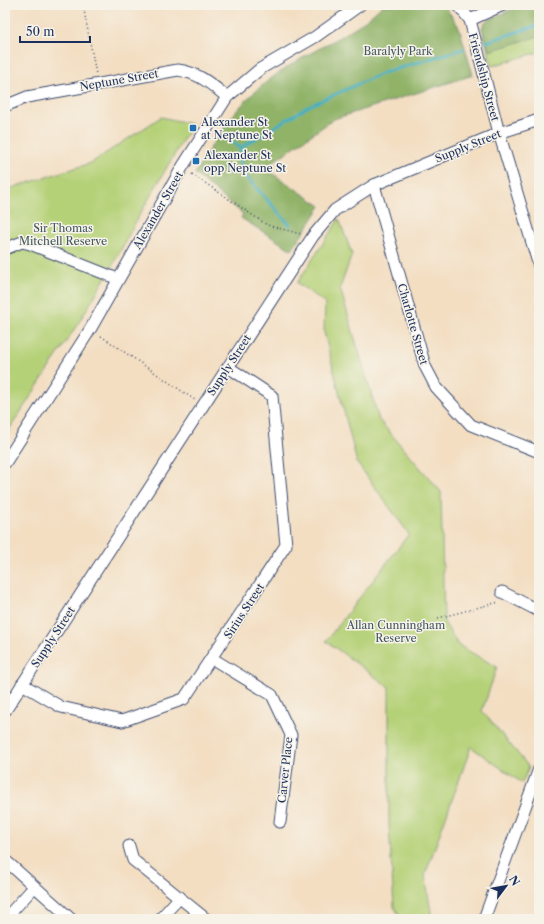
<svg xmlns="http://www.w3.org/2000/svg" width="544" height="924" viewBox="0 0 544 924" font-family="'Libre Caslon Text',serif">
  <style>
    .green { fill: #b5d178; stroke: #68806b }
    .forest { fill: #90b368; stroke: #567163 }
    .lines { fill: none; stroke-linecap: round; stroke-linejoin: round }
    .stream { stroke: #45b0c4; stroke-width: 3 }
    .minor-casing { stroke: #3b496d; stroke-width: 13 }
    .path { stroke: #3b496d; stroke-width: 1.5; stroke-dasharray: 1 3; stroke-linecap: butt }
    .minor { stroke: #fff; stroke-width: 11 }
    .poi-dot { fill: #1f6fb2; stroke: #f7f3e8; stroke-width: 1.5 }
    .labels { text-anchor: middle; stroke-width: 3; stroke-linejoin: round; paint-order: stroke }
    .park-label { font-size: 11px; fill: #425864; stroke: #f7f3e8 }
    .street-label { font-size: 11px; fill: #1b2f5e; stroke: #f7f3e8 }
    .poi-label { font-size: 11px; fill: #1b2f5e; stroke: #f7f3e8; text-anchor: start }
  </style>
  <rect width="100%" height="100%" fill="#f7f3e8"/>
  <filter id="ink" filterUnits="userSpaceOnUse"><feTurbulence type="fractalNoise" baseFrequency=".025" numOctaves="2"/><feDisplacementMap in="SourceGraphic" scale="8" xChannelSelector="R" yChannelSelector="G"/><feConvolveMatrix kernelMatrix="1 2 1 2 8 2 1 2 1" color-interpolation-filters="sRGB"/></filter>
  <filter id="wash" filterUnits="userSpaceOnUse"><feTurbulence type="fractalNoise" baseFrequency=".012" numOctaves="4" result="noise"/><feDisplacementMap in="SourceGraphic" scale="16" xChannelSelector="R" yChannelSelector="G"/><feGaussianBlur stdDeviation="0.9" result="paint"/><feColorMatrix in="noise" values="0 0 0 0 0 0 0 0 0 0 0 0 0 0 0 0 0 1.4 0 .05"/><feComposite in="paint" operator="in"/></filter>
  <g filter="url(#wash)">
    <rect width="100%" height="100%" fill="#f3dec2"/>
    <g class="green">
      <polygon points="521,5 539,5 539,52 492,66 482,28 485,22"/>
      <polygon points="161,117 192,124 141,212 110,270 79,322 5,436 5,190 91,163"/>
      <polygon points="339,219 352,254 340,288 379,420 441,492 444,622 458,645 497,667 482,711 529,767 522,783 471,747 425,875 432,919 402,919 394,907 389,825 389,687 326,641 409,534 357,463 324,332 325,303 297,283"/>
    </g>
    <g class="forest">
      <path d="M 383,5 L 444,5 L 459,27 L 473,75 L 334,119 L 264,168 L 321,206 L 292,250 L 241,218 L 243,214 L 195,174 C 218,133 240,99 280,72 C 313,49 354,34 383,5 Z"/>
      <polygon points="521,5 539,5 539,36 489,51 482,28 485,22"/>
    </g>
    <g class="lines">
      <g class="stream">
        <polyline points="486,42 539,25"/>
        <polyline points="227,137 240,148 309,106 383,73 463,49"/>
        <polyline points="240,148 241,171 290,225"/>
      </g>
    </g>
  </g>
  <g filter="url(#ink)">
    <g class="lines">
      <g class="minor-casing">
        <g id="minor">
          <polyline points="458,5 470,20 499,133 539,266"/>
          <polyline points="470,20 503,5"/>
          <path d="M 5,106 L 27,97 L 178,70 C 199,73 211,84 227,97"/>
          <polyline points="374,185 425,366 436,387 471,425 539,452"/>
          <polyline points="5,249 22,242 30,244 118,279"/>
          <polyline points="5,463 91,328 183,166 227,97 260,69 315,37 360,5"/>
          <polyline points="502,592 539,611"/>
          <polyline points="213,659 272,695 291,735 280,822"/>
          <polyline points="22,684 61,707 122,721 184,699 286,545 272,396 228,367"/>
          <polyline points="5,711 313,236 335,210 374,185 499,133 539,120"/>
          <polyline points="129,846 133,860 206,919"/>
          <polyline points="5,860 71,919"/>
          <polyline points="5,919 34,887"/>
          <polyline points="160,919 180,897"/>
          <polyline points="484,919 539,769"/>
        </g>
      </g>
      <g class="path">
        <polyline points="83,5 96,74"/>
        <polyline points="192,174 267,225 301,234"/>
        <polyline points="101,336 195,400"/>
        <polyline points="438,618 499,602"/>
      </g>
      <use href="#minor" class="minor"/>
    </g>
  </g>
  <g class="poi-dot">
    <rect x="189" y="124" width="8" height="8" rx="2"/>
    <rect x="192" y="157" width="8" height="8" rx="2"/>
  </g>
  <g class="labels">
    <g class="park-label">
      <text x="398" y="55">Baralyly Park</text>
      <text x="63" y="232">Sir Thomas<tspan x="63" dy="13">Mitchell Reserve</tspan></text>
      <text x="396" y="629">Allan Cunningham<tspan x="396" dy="13">Reserve</tspan></text>
    </g>
    <g class="street-label">
      <text transform="translate(484 77) rotate(75)" y="4">Friendship Street</text>
      <text transform="translate(119 80) rotate(-10)" y="4">Neptune Street</text>
      <text transform="translate(468 146) rotate(-22)" y="4">Supply Street</text>
      <text transform="translate(158 210) rotate(-60)" y="4">Alexander Street</text>
      <text transform="translate(413 324) rotate(74)" y="4">Charlotte Street</text>
      <text transform="translate(229 365) rotate(-57)" y="4">Supply Street</text>
      <text transform="translate(244 611) rotate(-57)" y="4">Sirius Street</text>
      <text transform="translate(53 637) rotate(-57)" y="4">Supply Street</text>
      <text transform="translate(285 770) rotate(-84)" y="4">Carver Place</text>
    </g>
    <g class="poi-label">
      <text x="201" y="126">Alexander St<tspan x="201" dy="13">at Neptune St</tspan></text>
      <text x="204" y="159">Alexander St<tspan x="204" dy="13">opp Neptune St</tspan></text>
    </g>
  </g>
  <rect width="544" height="924" fill="none" stroke="#f7f3e8" stroke-width="20"/>
  <g transform="translate(506 886) rotate(58)" stroke="#f7f3e8" stroke-width="3" paint-order="stroke">
  <path d="M0-3L7 15L0 10L-7 15Z" fill="#1b2f5e"/>
  <text y="-6" font-size="11" font-weight="bold" text-anchor="middle" fill="#1b2f5e">N</text>
  </g>
  <path d="M20 36v6h70v-6" fill="none" stroke="#1b2f5e" stroke-width="2"/>
  <text x="26" y="36" font-size="12" fill="#1b2f5e" stroke="#f7f3e8" stroke-width="3" paint-order="stroke">50 m</text>
</svg>
